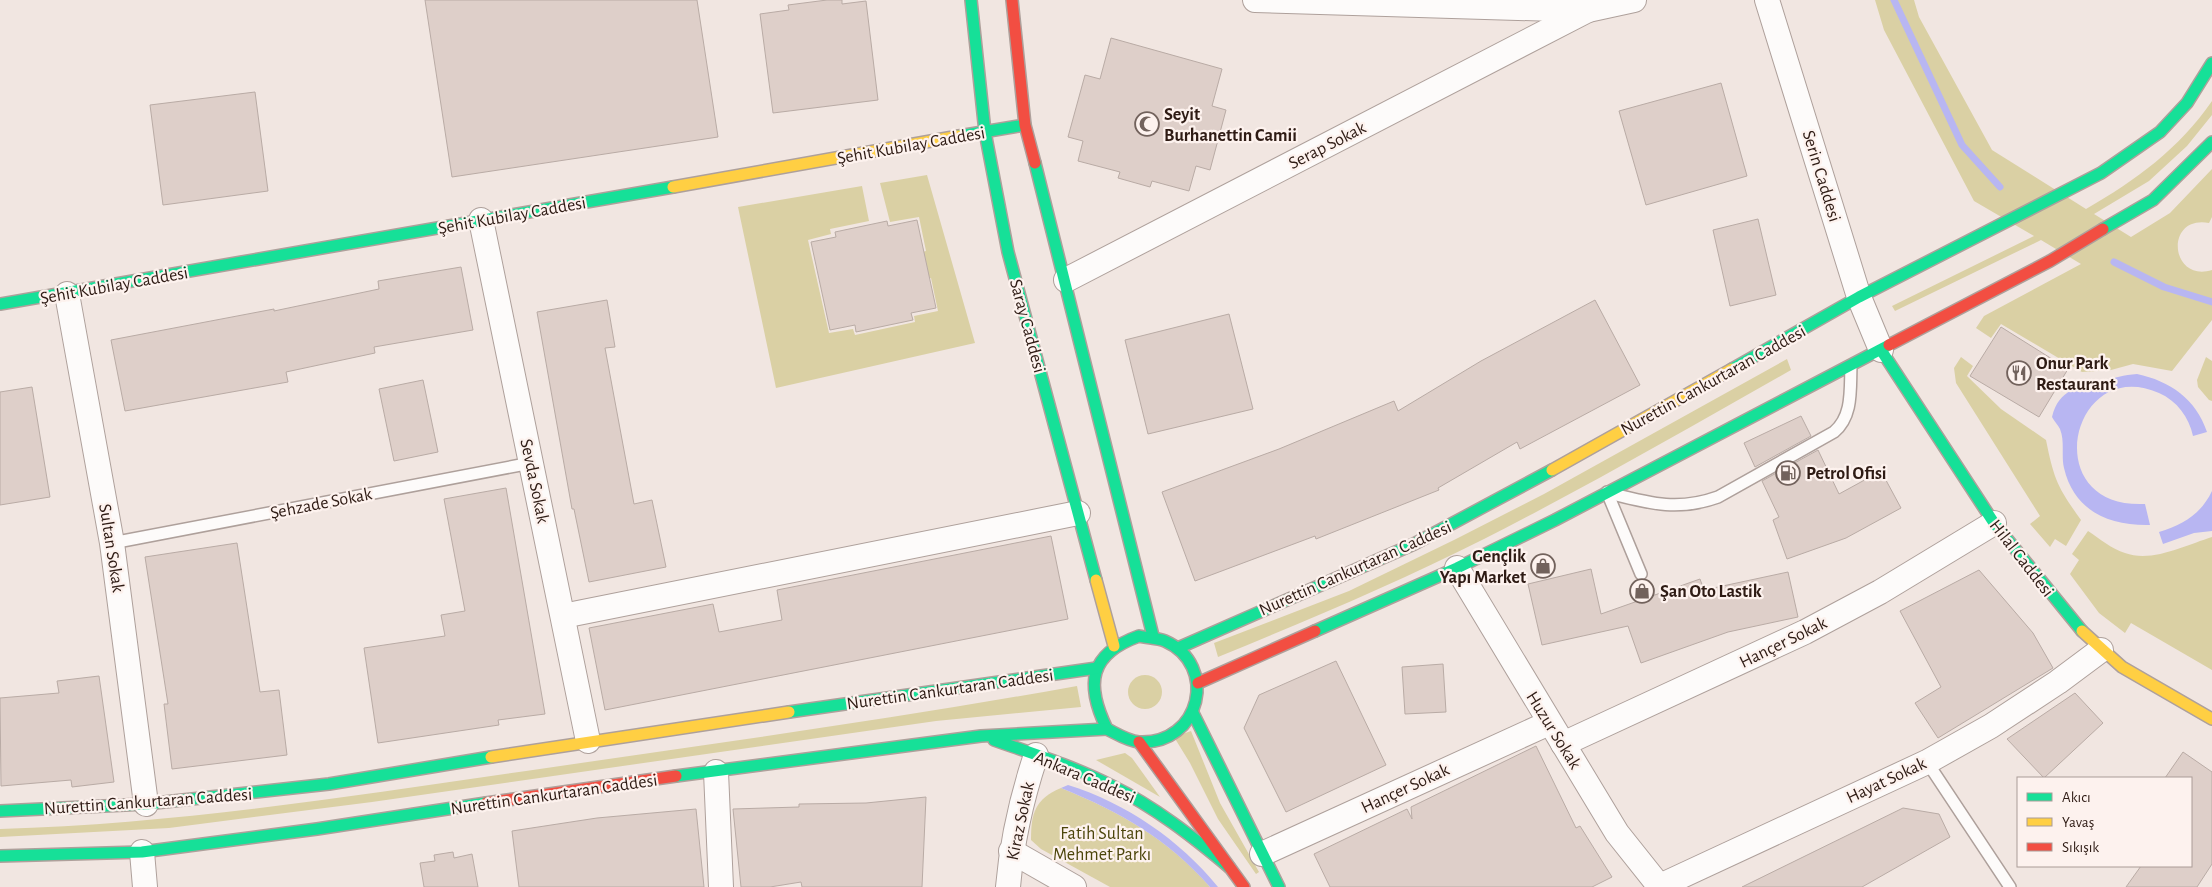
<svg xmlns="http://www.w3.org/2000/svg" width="2212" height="887" viewBox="0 0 2212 887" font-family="'Alegreya Sans',sans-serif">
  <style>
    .green { fill: #dad0a4 }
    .water { fill: #b8b6f2 }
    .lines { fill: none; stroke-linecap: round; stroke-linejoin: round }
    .stream { stroke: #b8b6f2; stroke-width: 7 }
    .building { fill: #decfc9; stroke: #b9aba5 }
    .lane-casing { stroke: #aea09b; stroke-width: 14 }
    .street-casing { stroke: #aea09b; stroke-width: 26 }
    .fast-casing { stroke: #aea09b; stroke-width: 14 }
    .slow-casing { stroke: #aea09b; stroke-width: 14 }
    .jam-casing { stroke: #aea09b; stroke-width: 14 }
    .lane { stroke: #fdfbfa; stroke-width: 11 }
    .street { stroke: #fdfbfa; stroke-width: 24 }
    .fast { stroke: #16e098; stroke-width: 11 }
    .slow { stroke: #ffcf43; stroke-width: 11 }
    .jam { stroke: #f24e42; stroke-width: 11 }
    .labels { text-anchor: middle; stroke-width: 4.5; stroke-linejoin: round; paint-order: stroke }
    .poi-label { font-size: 18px; font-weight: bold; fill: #2e1b14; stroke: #fdf2ee; text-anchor: start }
    .street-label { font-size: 18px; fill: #2e1b14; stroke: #fdf2ee }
    .park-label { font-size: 18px; fill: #4c450a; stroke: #fdf2ee }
  </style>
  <rect width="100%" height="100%" fill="#f1e6e1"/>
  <g class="green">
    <path d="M 1875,0 L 1914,0 L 1919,17 L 1992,150 L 2086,209 C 2136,180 2179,149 2212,101 L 2212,115 L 2187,146 L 2149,181 L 2094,214 L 2131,237 L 2170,213 L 2212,169 L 2212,217 L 2209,223 C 2164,215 2170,283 2212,270 L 2212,320 L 2172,371 L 2133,364 L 2111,370 L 2082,372 L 2001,324 L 1991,338 L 1976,328 L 1984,316 L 2081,264 L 2041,240 L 1895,311 L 1892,306 L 2034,236 L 1974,201 L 1884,30 Z"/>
    <polygon points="927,175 975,343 776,388 738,207 862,186 869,221 830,229 831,234 808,240 829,333 853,329 855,335 915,322 914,316 938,311 931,278 925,280 919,253 926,251 919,217 890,222 880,183"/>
    <path d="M 1961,357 L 1973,366 L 1967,376 L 2001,409 L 2046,440 C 2054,480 2058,488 2081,520 L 2066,546 L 2055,539 L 2050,547 L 2030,524 L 2040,516 L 1956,383 L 1954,368 Z"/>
    <polygon points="2206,357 2212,361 2212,401 2209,400 2198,387 2197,380"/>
    <path d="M 1787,359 L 1791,370 C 1689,428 1588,486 1484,539 C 1397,583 1308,620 1218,657 L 1214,643 L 1349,591 L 1456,539 L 1544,494 Z"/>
    <path d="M 2088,531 C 2100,539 2112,549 2125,553 C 2152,563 2186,545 2212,537 L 2212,670 L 2131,623 L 2125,633 L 2099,613 L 2070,574 L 2079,560 L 2072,554 Z"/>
    <circle cx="1145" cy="692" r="17"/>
    <path d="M 1077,686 L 1081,707 L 936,721 L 372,802 L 169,828 L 0,837 L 0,829 C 177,824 352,796 526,771 C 710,744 894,719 1077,686 Z"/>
    <polygon points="1191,731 1220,803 1259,872 1256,874 1218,819 1190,763 1174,737"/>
    <polygon points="1125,753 1132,758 1160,797 1096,760"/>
    <path d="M 1061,788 C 1120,812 1167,838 1210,887 L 1110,887 L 1041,849 L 1031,840 C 1031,813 1035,799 1061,788 Z"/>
  </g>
  <g class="water">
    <path d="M 2137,374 C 2170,381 2196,399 2207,432 L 2193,436 C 2189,417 2177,401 2159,393 C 2071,354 2036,509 2145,504 L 2150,525 C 2109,526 2074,511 2064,468 C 2061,456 2065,441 2060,429 C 2058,425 2054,421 2052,417 C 2059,388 2079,388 2102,381 C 2114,378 2124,375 2137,374 Z"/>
    <path d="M 2212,491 L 2212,531 L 2194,533 L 2163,544 L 2159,532 C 2183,525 2201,514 2212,491 Z"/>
    <path d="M 1068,785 C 1126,803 1180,840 1218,887 L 1210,887 C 1167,838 1120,812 1061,788 Z"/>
  </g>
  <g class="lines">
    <g class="stream">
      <polyline points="1894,0 1962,145 2000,187"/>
      <polyline points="2114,262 2164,287 2212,302"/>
    </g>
  </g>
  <g class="building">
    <polygon points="425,0 697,0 718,137 452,177"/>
    <polygon points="827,0 842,0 842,4 866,1 878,100 773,113 760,14 789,10 788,5"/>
    <polygon points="1111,38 1222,69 1212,106 1226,110 1210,170 1196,166 1189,191 1152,181 1150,187 1118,178 1120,172 1078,161 1083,141 1068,137 1085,75 1100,79"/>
    <polygon points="1721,83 1747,176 1646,205 1619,111"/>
    <polygon points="255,92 268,191 163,205 150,105"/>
    <polygon points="1758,219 1776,295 1730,306 1713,230"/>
    <polygon points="917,220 936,308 911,313 913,320 856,332 855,325 830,330 811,242 836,237 835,232 887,221 888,226"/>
    <polygon points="461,267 473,330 374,347 375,353 286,372 288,382 125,411 111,340 274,309 274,311 379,289 378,281"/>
    <polygon points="607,300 615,347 605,348 634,504 652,500 666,567 589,582 574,509 572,509 537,312"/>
    <polygon points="1595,300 1640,385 1520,449 1517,442 1438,488 1439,490 1316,539 1315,536 1195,581 1162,492 1279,449 1394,401 1398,411 1481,361"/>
    <polygon points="1229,314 1253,409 1148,434 1125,340"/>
    <polygon points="2001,327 2068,369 2039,417 1970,376"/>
    <polygon points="423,380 438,452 394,461 379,389"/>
    <polygon points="32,387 50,497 0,505 0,392"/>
    <polygon points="1801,416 1811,436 1755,467 1744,443"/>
    <polygon points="1818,450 1839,494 1881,471 1901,508 1846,538 1787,559 1773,520 1779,517 1762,481"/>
    <polygon points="506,488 545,714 498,720 499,725 378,743 364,648 445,636 441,615 465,611 444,499"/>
    <polygon points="1051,536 1068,619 605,710 589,628 713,604 719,632 782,620 777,590"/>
    <polygon points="237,543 260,692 279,690 287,755 172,769 164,704 168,704 145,557"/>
    <polygon points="1591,569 1601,614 1700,579 1704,590 1788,572 1798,617 1728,632 1641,663 1628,626 1542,645 1528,584"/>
    <polygon points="1979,570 2033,633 2053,668 1938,738 1915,703 1941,687 1900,611"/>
    <polygon points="1336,661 1386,765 1286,812 1244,728 1259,695"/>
    <polygon points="1443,664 1446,712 1405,714 1402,667"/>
    <polygon points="99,676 114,782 72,787 71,780 1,786 0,698 59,693 57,681"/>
    <polygon points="2075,693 2103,723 2044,778 2007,739"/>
    <polygon points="1536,746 1576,828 1580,826 1612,877 1592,887 1330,887 1314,854 1407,809 1412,819 1411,807"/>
    <polygon points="2183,752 2212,772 2212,864 2197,887 2126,887 2141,866 2191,866 2191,778 2165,778"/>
    <polygon points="926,797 922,887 802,887 801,882 770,887 741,887 733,809 799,807 799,804 866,803"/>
    <polygon points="1903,808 1939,814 1950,837 1862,887 1742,887"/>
    <polygon points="696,809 704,887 519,887 512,831 597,818"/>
    <polygon points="453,852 454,858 472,854 478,887 424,887 420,863 435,861 434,855"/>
  </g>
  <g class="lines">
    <g class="lane-casing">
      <g id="lane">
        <polyline points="1607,492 1641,574"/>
        <path d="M 1613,494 C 1652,504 1679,511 1718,497 L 1834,432 C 1853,416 1850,390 1851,366"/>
        <polyline points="112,543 531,463"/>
        <polyline points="1927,762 2010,887"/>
      </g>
    </g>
    <g class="street-casing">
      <g id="street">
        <polyline points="1255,0 1588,10 1634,0"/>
        <polyline points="1767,0 1859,297 1881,350"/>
        <polyline points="481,220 588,741"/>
        <polyline points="1066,280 1588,10"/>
        <polyline points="67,294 112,543 146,804"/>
        <polyline points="1457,568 1617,833 1660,887"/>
        <polyline points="563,616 1078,513"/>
        <polyline points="1563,744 1805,632 1880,592 1994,523"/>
        <polyline points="716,772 721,887"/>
        <polyline points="1011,851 1074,887"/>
        <polyline points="142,852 145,887"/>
        <polyline points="1262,854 1549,723"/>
        <path d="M 1008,887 C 1012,840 1021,800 1036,755"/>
        <polyline points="1658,887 1927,762 1991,726 2058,682 2101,650"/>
      </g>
    </g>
    <g class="fast-casing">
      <g id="fast">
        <polyline points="971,0 985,132 1008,252 1096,580"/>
        <polyline points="959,136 1025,125"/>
        <polyline points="1035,163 1153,636"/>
        <polyline points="2103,229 2153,200 2212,142"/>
        <polyline points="0,304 673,187"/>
        <polyline points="1881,350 1994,523 2082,631"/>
        <polyline points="1732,369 1859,297 2101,173 2160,132 2187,103 2212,63"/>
        <polyline points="1315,631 1457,568 1555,520 1889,345"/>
        <path d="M 1139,636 C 1147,638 1158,638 1165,641 C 1219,665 1201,745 1139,742 C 1128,741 1117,734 1107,729 C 1085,684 1089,654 1139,636 Z"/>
        <polyline points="1178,648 1414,544 1552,470"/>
        <polyline points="789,712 1097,668"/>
        <polyline points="1193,713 1279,887"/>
        <path d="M 994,740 C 1034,754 1075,767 1112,786 C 1155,807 1193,837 1229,867"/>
        <polyline points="676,776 981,736 1107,729"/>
        <polyline points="0,811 146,804 329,784 491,757"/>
        <polyline points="0,856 142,852 317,829 486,803"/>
      </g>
    </g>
    <g class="slow-casing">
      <g id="slow">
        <polyline points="673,187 959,136"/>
        <polyline points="1552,470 1732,369"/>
        <polyline points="1096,580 1114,646"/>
        <polyline points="2082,631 2122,667 2212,719"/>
        <polyline points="491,757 789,712"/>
      </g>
    </g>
    <g class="jam-casing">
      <g id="jam">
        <polyline points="1012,0 1025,125 1035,163"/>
        <polyline points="1889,345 2050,261 2103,229"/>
        <polyline points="1198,683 1315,631"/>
        <polyline points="1139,742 1244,887"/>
        <polyline points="486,803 676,776"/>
      </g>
    </g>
    <use href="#lane" class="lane"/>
    <use href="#street" class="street"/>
    <use href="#fast" class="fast"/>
    <use href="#slow" class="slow"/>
    <use href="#jam" class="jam"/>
  </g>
  <defs>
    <g id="mosque-ring" transform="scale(1.25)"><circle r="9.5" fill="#fdf2ee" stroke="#72625c" stroke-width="1.5"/><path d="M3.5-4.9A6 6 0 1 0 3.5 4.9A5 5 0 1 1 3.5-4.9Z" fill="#72625c"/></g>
    <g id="restaurant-ring" transform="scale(1.25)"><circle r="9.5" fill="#fdf2ee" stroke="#72625c" stroke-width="1.5"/><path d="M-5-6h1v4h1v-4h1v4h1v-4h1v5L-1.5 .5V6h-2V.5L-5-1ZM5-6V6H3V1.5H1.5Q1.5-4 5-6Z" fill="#72625c"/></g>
    <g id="fuel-ring" transform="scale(1.25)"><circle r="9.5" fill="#fdf2ee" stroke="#72625c" stroke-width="1.5"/><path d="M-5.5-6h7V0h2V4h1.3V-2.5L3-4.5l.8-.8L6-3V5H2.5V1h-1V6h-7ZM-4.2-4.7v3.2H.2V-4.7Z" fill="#72625c"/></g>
    <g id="shop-ring" transform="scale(1.25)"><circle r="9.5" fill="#fdf2ee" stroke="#72625c" stroke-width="1.5"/><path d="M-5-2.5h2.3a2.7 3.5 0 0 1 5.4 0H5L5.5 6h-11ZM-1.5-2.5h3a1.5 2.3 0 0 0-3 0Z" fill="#72625c"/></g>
  </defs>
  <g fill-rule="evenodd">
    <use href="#mosque-ring" x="1147" y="124"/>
    <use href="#restaurant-ring" x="2019" y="373"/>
    <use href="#fuel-ring" x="1788" y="473"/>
    <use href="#shop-ring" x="1543" y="566"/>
    <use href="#shop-ring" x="1642" y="591"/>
  </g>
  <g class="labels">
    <g class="poi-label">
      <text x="1164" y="120">Seyit<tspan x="1164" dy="21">Burhanettin Camii</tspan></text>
      <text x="2036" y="369">Onur Park<tspan x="2036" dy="21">Restaurant</tspan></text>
      <text x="1806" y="479">Petrol Ofisi</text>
      <text x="1526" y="562" text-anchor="end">Gençlik<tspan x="1526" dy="21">Yapı Market</tspan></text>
      <text x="1660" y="597">Şan Oto Lastik</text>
    </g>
    <g class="street-label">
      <text transform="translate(911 145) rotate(-10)" y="6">Şehit Kubilay Caddesi</text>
      <text transform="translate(1327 145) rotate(-27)" y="6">Serap Sokak</text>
      <text transform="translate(1822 176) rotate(73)" y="6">Serin Caddesi</text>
      <text transform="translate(512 215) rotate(-10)" y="6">Şehit Kubilay Caddesi</text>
      <text transform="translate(114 285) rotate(-10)" y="6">Şehit Kubilay Caddesi</text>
      <text transform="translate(1028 326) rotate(75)" y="6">Saray Caddesi</text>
      <text transform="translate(1713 380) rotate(-29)" y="6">Nurettin Cankurtaran Caddesi</text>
      <text transform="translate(535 481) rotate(78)" y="6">Sevda Sokak</text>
      <text transform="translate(321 503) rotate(-11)" y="6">Şehzade Sokak</text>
      <text transform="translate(112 548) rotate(81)" y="6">Sultan Sokak</text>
      <text transform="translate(2022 558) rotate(52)" y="6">Hilal Caddesi</text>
      <text transform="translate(1355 568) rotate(-24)" y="6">Nurettin Cankurtaran Caddesi</text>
      <text transform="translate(1783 642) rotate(-26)" y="6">Hançer Sokak</text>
      <text transform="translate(950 689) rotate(-8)" y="6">Nurettin Cankurtaran Caddesi</text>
      <text transform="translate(1554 730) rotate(58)" y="6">Huzur Sokak</text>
      <text transform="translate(1085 777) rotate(23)" y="6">Ankara Caddesi</text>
      <text transform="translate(1886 780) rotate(-25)" y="6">Hayat Sokak</text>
      <text transform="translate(1405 788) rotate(-25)" y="6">Hançer Sokak</text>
      <text transform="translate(554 794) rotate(-8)" y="6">Nurettin Cankurtaran Caddesi</text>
      <text transform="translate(148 801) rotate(-4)" y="6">Nurettin Cankurtaran Caddesi</text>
      <text transform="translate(1020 821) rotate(-78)" y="6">Kiraz Sokak</text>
    </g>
    <g class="park-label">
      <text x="1102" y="839">Fatih Sultan<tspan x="1102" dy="21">Mehmet Parkı</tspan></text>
    </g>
  </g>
  <rect x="2017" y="777" width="175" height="90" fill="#fdf2ee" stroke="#aa9c97"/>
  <rect x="2027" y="793" width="25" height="8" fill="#16e098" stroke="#aa9c97"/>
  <text x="2062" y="802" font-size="15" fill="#2e1b14">Akıcı</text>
  <rect x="2027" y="818" width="25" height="8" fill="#ffcf43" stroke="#aa9c97"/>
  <text x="2062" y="827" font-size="15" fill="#2e1b14">Yavaş</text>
  <rect x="2027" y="843" width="25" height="8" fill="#f24e42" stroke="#aa9c97"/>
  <text x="2062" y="852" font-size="15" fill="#2e1b14">Sıkışık</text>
</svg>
